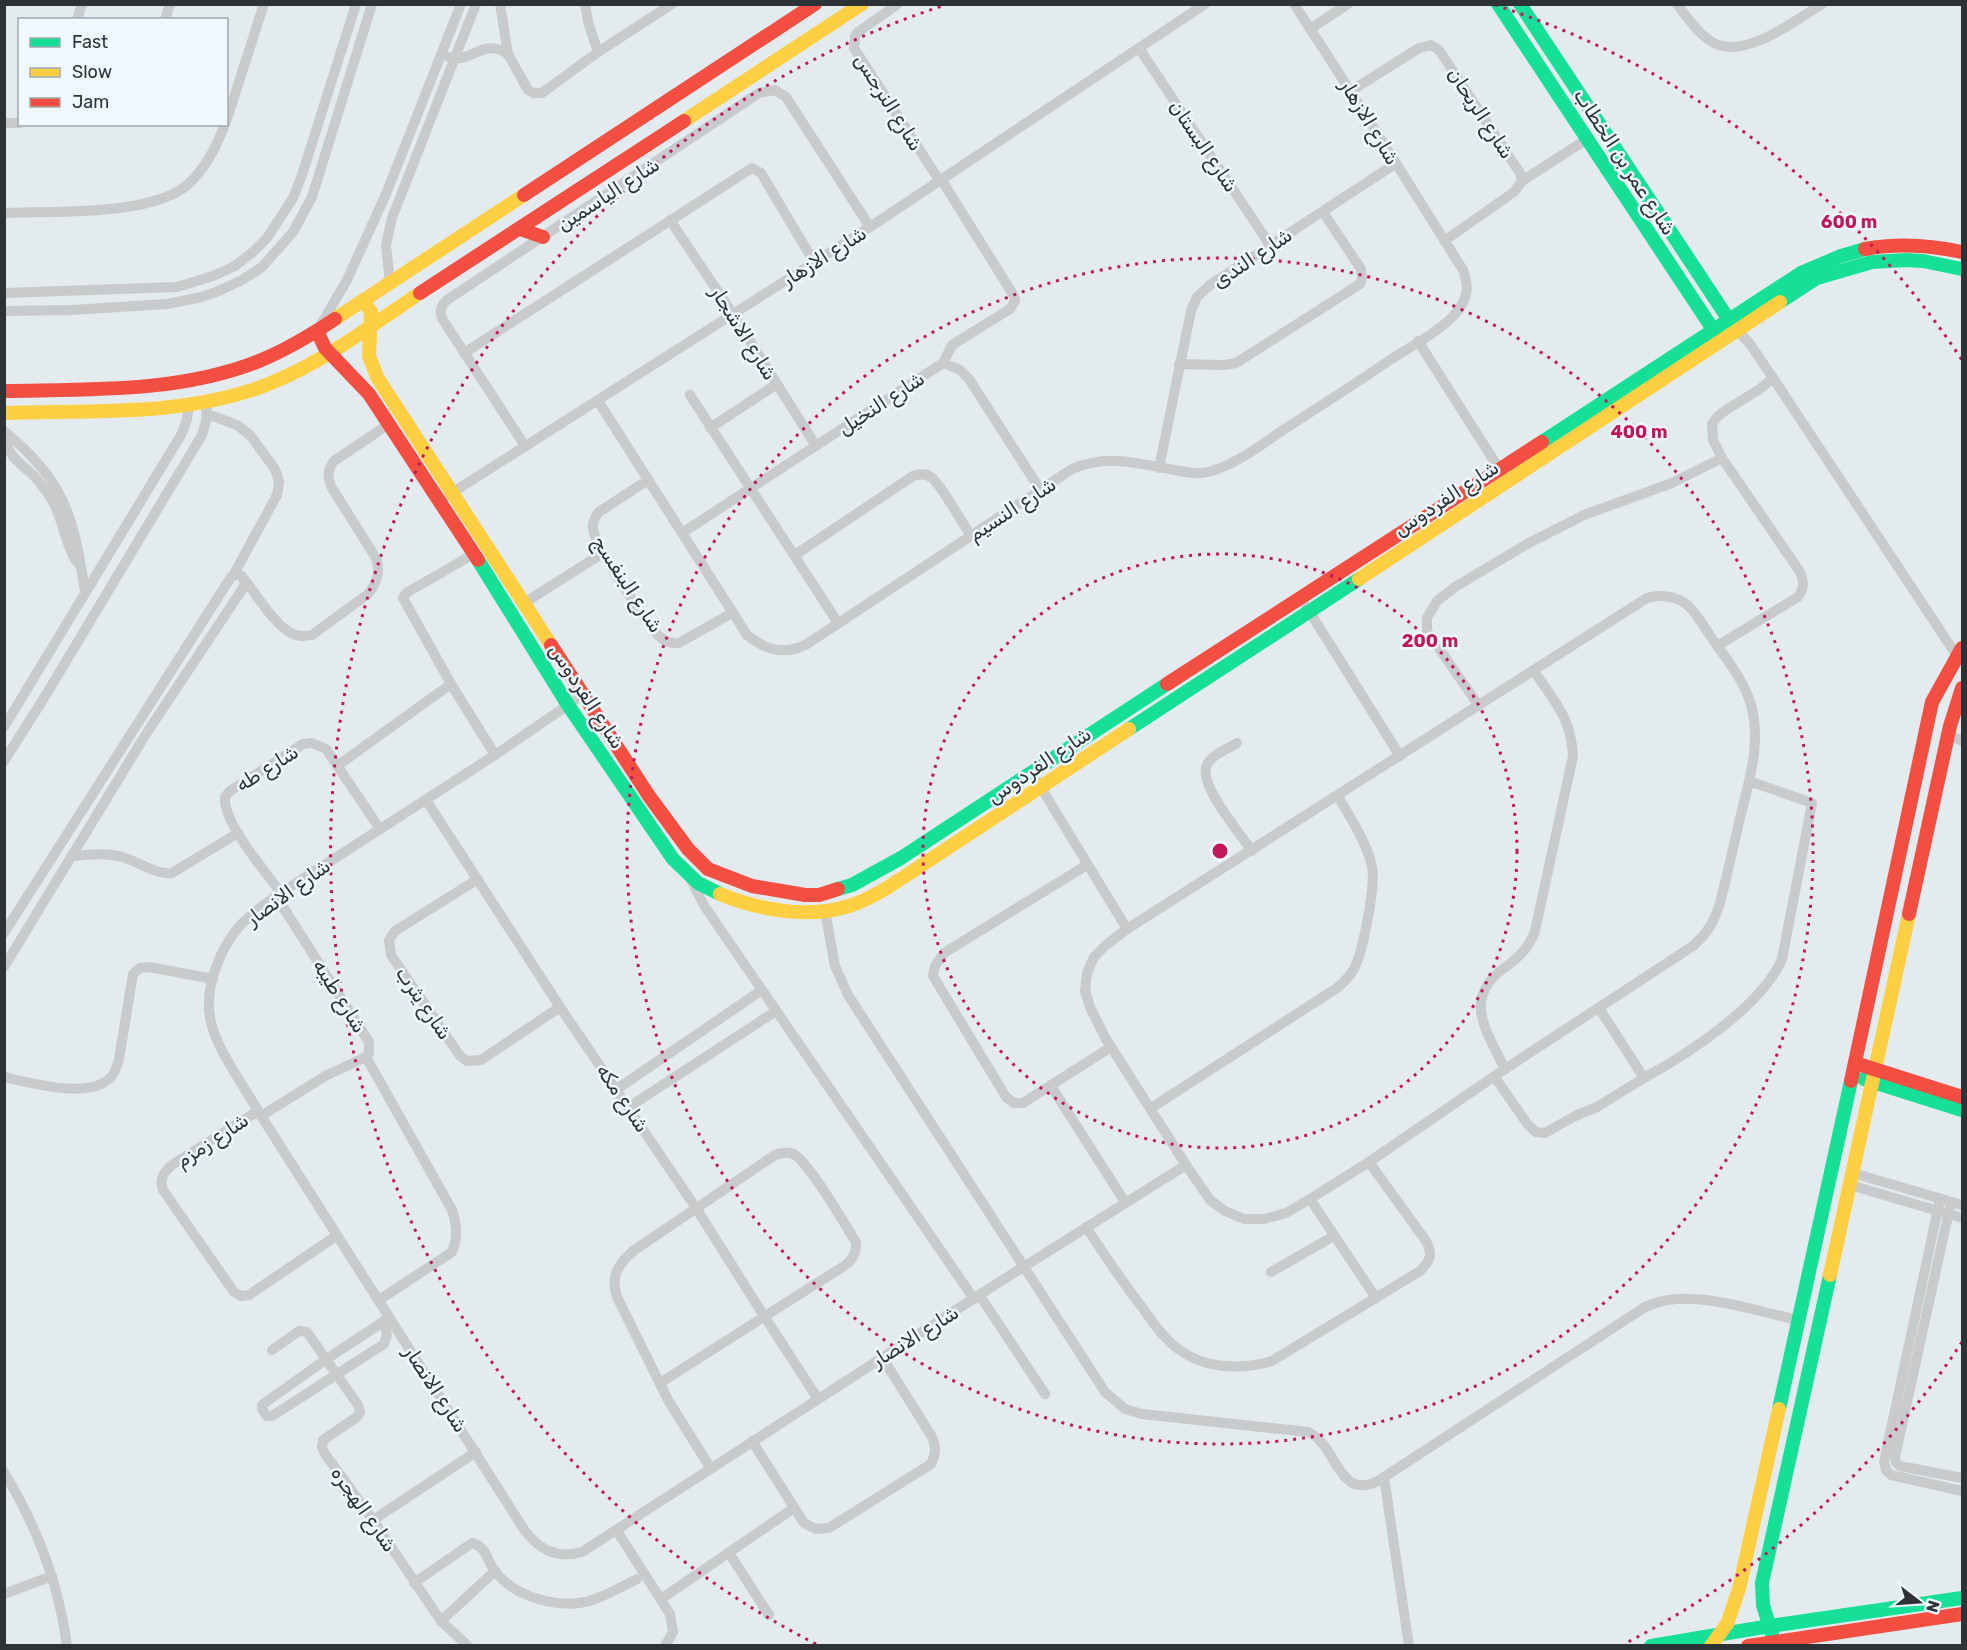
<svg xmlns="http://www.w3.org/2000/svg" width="1967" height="1650" viewBox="0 0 1967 1650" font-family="Rubik,Cairo,sans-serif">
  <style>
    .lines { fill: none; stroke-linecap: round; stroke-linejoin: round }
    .street { stroke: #c8cacb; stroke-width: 10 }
    .fast { stroke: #16e098; stroke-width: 14 }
    .slow { stroke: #ffcf43; stroke-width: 14 }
    .jam { stroke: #f24e42; stroke-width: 14 }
    .ring { fill: none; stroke: #c2185b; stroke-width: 3; stroke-dasharray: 3 6 }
    .labels { text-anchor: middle; stroke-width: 5; stroke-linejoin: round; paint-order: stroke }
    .street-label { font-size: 20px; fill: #2c3235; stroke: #eff8fe }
    .centre { fill: #c2185b; stroke: #eff8fe; stroke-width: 3 }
    .ring-label { font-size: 18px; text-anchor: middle; font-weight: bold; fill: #c2185b; stroke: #eff8fe; stroke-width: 5; stroke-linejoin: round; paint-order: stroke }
  </style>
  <rect width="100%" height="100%" fill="#e3ebef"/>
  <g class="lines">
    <g class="street">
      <polyline points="500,4 508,54 528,90 534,93 542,93 598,52 672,4"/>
      <polyline points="585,4 588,22 598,52"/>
      <polyline points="898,4 858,32 855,36 854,48 939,180"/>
      <path d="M 1677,4 C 1688,18 1700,37 1716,44 C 1747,58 1796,20 1822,4"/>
      <polyline points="77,20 82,4"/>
      <polyline points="165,20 170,4"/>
      <polyline points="1310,29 1348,4"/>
      <polyline points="1139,48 1270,245"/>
      <path d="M 449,57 C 472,64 483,37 508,54"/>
      <polyline points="1351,91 1419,48 1431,45 1439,50 1520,173 1522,181 1514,192 1444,241"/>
      <polyline points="226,122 264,4"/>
      <polyline points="4,123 20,123"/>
      <polyline points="941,179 1014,296 1015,301 1010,309 952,345 943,363"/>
      <polyline points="1522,181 1587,139"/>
      <path d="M 4,213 C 52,211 149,216 186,186 C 205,170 216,148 225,124"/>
      <polyline points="670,220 733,314 816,446"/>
      <polyline points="390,282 386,245 392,218 476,4"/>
      <polyline points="4,293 177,287 213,276 235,266 253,252 267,238 293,198 302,175 356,4"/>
      <polyline points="4,311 72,310 167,304 202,297 221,290 242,280 262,267 293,232 312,197 372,4"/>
      <polyline points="319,328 347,280 386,194 461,4"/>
      <polyline points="1737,330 1750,344 1773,378 1957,656"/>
      <polyline points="1418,341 1503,475"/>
      <polyline points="464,353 752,168 761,173 814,262"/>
      <polyline points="1179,364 1225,365 1236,363 1360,284 1362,278 1361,269 1323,212"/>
      <polyline points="690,395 838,623"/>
      <path d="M 598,401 L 747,635 C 766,650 784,656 807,644 L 1072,469 C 1110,453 1137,464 1175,470 C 1184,472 1193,474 1202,473 C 1229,470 1261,445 1283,430 C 1319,407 1355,384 1390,360 C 1411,346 1441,331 1457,312 C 1468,298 1469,286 1463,270 C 1407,181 1352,92 1294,4"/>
      <polyline points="207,414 237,425 250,435 275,469 279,482 277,495 234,574"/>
      <polyline points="710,428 777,384"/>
      <path d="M 4,431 C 65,481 74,517 85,592"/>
      <path d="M 8,434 L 6,440 C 8,457 23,465 34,476 C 41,484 48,493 53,502 C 63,519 68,556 80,565"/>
      <path d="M 525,446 L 443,320 C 439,312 440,307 447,300 L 759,93 L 775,90 L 786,97 L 870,227"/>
      <polyline points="1159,468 1191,311 1197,297 1210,285 1395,164"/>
      <path d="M 648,480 L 599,512 C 594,518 591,525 594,533 C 597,548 650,629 661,638 C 667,642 672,644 679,643 L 732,613"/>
      <polyline points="447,496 870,227 1205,4"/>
      <polyline points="682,533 943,363 960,370 969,379 1041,491"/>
      <polyline points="474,554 406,593 403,598 451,684 495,755"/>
      <path d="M 795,555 L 913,476 C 919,474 925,473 931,477 C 940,483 963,524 971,536"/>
      <path d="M 244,579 C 257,595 275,626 293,634 C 299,637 305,636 312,635 L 368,594 C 377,583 381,572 376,558 L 332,488 C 327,477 327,471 334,461 L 389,424"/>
      <path d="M 1657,596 C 1689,595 1695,614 1711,637 C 1724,656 1740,675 1748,696 C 1764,736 1749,782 1739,822 C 1733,849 1727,876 1720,903 C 1713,924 1709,931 1693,946 L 1505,1069 L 1369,1162 L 1310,1199 L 1286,1213 L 1264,1219 L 1244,1219 L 1225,1211 L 1210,1200 L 1186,1165 L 1106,1039 L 1090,1007 L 1085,991 L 1087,973 L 1094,957 L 1106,945 L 1127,929 L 1647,598 Z"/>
      <polyline points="524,603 603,553"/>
      <polyline points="1306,606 1400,756"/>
      <path d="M 1717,646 L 1798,597 C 1805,587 1804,579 1798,569 L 1722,458 L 1713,440 L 1712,424 L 1718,416 L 1726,410 L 1760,389 L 1773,378"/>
      <path d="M 584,694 L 495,755 L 281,893 C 266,903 250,914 238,928 C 219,951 205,987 210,1017 C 213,1044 244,1086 258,1111 L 525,1531 C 540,1550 557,1559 582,1552 L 990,1288 L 1186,1165"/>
      <polyline points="1479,706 1427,631 1427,618 1437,601 1455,587 1527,544 1584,515 1672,483 1722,458"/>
      <polyline points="4,727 181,435 187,420 189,403"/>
      <polyline points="1948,734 1962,741"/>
      <path d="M 1237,743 C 1228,749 1212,754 1207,765 C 1197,784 1241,834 1252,851"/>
      <polyline points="4,761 44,698 202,435 206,421 207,401"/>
      <polyline points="337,766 451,684"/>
      <polyline points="1037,781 1127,929"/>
      <polyline points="426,800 560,1007 696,1208 764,1316 818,1399"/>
      <path d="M 73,856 C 89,855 106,852 122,857 C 138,861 155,875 172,873 L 238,833"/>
      <polyline points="1087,865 944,953 935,966 933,976 1006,1097 1014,1103 1023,1103 1111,1047"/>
      <polyline points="690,878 705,907 974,1299"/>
      <polyline points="478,879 395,931 389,940 391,955 460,1056 467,1061 481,1060 560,1007"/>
      <path d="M 281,893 C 265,871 223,823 225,797 L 230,791 L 303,744 L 312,743 L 326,749 L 380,829"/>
      <path d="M 825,911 L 835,966 L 848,995 L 1105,1392 L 1125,1409 L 1142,1414 L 1308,1432 C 1338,1445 1337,1501 1378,1481 L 1645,1307 C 1653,1304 1660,1301 1668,1300 C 1708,1294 1759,1312 1799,1320"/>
      <polyline points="4,933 231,577 238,574 242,576 245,584 243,588 146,734 4,967"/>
      <path d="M 1599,1008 L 1644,1078 C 1688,1054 1762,1006 1782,959 L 1812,803 L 1749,781"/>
      <path d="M 366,1057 L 452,1210 C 457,1226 458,1237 452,1252 L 379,1300"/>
      <path d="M 1505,1069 C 1489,1035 1463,1002 1499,972 C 1515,960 1528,951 1535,931 L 1573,756 C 1571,718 1555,702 1534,671"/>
      <polyline points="1494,1076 1528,1125 1536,1132 1545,1133 1575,1116 1597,1107 1644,1078"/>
      <path d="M 4,1077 C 31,1083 91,1100 111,1077 C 116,1072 117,1065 119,1059 L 133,974 L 140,968 L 149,967 L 213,979"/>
      <polyline points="1051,1086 1125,1202"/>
      <polyline points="617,1089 762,990"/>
      <polyline points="629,1107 776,1011"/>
      <path d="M 1151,1108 L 1337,988 C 1344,982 1351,976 1355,967 C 1363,950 1376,885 1372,867 C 1367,842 1350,818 1338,796"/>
      <path d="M 258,1111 L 172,1165 C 164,1172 159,1179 163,1190 L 234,1292 L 241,1296 L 249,1295 L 336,1236"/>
      <polyline points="261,1116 327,1075 366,1057 369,1053 369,1042 276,896"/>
      <polyline points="1853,1173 1962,1205"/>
      <polyline points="1850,1185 1962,1218"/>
      <polyline points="1310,1199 1376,1298"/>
      <polyline points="1940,1199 1884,1462 1886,1470 1891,1475 1962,1491"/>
      <polyline points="1951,1202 1895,1457 1896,1463 1900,1466 1962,1478"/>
      <path d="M 1086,1227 C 1104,1254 1122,1282 1142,1307 C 1149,1317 1156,1328 1165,1337 C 1193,1368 1234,1372 1272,1361 L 1420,1271 C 1431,1260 1433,1254 1426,1241 L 1369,1162"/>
      <polyline points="1271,1272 1334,1236"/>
      <polyline points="980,1296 1045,1394"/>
      <polyline points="384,1321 387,1335 384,1344 272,1416 267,1416 262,1409 262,1405 325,1360 389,1318"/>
      <polyline points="272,1350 299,1331 307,1332 358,1405 360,1412 357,1417 323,1440 322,1447 325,1454 373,1520 441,1621 468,1646"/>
      <path d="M 660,1383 L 833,1273 C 846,1265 857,1260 856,1242 C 845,1225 808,1160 793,1154 C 787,1151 781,1153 775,1155 L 633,1251 C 618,1265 610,1276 617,1297 L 668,1400 L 711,1469"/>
      <path d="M 752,1441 L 804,1523 L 816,1529 L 829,1528 L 931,1464 C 936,1454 936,1447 932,1437 L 882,1357"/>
      <path d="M 4,1472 C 36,1525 59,1584 67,1646"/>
      <polyline points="1384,1477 1409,1646"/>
      <polyline points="373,1520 476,1452"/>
      <polyline points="617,1531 670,1614 673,1632 665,1646"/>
      <polyline points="729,1553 769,1615"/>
      <path d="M 414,1583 L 472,1543 C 486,1546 487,1560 494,1570 C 514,1598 563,1611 595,1599 C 609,1594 623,1586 637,1579"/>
      <polyline points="4,1594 52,1576"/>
      <polyline points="661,1599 794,1508"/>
      <polyline points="441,1621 495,1571"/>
    </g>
    <g class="fast">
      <polyline points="1498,4 1718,337"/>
      <polyline points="1520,4 1733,326"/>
      <polyline points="1780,302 1817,278 1872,262 1906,260 1923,261 1962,269"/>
      <polyline points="1542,442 1801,273 1841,256 1865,249"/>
      <polyline points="478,560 568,705 673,859 698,883 720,894"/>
      <polyline points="1129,729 1359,579"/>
      <polyline points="838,889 852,885 901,858 1167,684"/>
      <polyline points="1864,1079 1962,1110"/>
      <polyline points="1779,1409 1851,1081"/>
      <polyline points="1774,1641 1763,1605 1762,1583 1830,1275"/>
      <polyline points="1651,1646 1770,1626 1962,1598"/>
    </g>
    <g class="slow">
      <polyline points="684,121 862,4"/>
      <polyline points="363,300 371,312 369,356 377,377 551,645"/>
      <polyline points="335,319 524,195"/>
      <path d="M 4,413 C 92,410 188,417 271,383 C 325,361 372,325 420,293"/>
      <polyline points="1359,579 1780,302"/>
      <path d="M 720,894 C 759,910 808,919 849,906 C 862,902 875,895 887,888 L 1129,729"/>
      <polyline points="1830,1275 1909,914"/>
      <polyline points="1711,1646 1727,1624 1739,1589 1779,1409"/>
    </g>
    <g class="jam">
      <polyline points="524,195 815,4"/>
      <polyline points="520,229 543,237"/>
      <path d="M 1865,249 C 1898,243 1929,245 1962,252"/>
      <polyline points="420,293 684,121"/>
      <polyline points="317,331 325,348 369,394 478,560"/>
      <path d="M 4,391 C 89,389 178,393 259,361 C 286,350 311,335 335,319"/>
      <polyline points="551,645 649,796 688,849 708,869 752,886 805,895 819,895 838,889"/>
      <polyline points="1167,684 1542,442"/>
      <polyline points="1909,914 1950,726 1962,688"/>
      <polyline points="1855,1063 1962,1097"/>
      <polyline points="1851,1081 1932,702 1962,648"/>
      <polyline points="1748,1646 1962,1614"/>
    </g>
  </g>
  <g class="ring">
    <circle cx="1220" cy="851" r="297"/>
    <circle cx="1220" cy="851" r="593"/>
    <path d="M1962 1342A890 890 0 0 1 1624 1644M816 1644A890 890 0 0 1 945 5M1495 5A890 890 0 0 1 1962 360"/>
  </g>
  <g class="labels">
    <g class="street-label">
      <text transform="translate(889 102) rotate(58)" y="7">شارع النرجس</text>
      <text transform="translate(1481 113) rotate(57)" y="7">شارع الريحان</text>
      <text transform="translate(1370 122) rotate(59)" y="7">شارع الازهار</text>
      <text transform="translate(1204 146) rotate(56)" y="7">شارع البستان</text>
      <text transform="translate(1625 162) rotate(57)" y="7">شارع عمر بن الخطاب</text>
      <text transform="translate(608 194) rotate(-33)" y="7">شارع الياسمين</text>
      <text transform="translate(824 256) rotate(-32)" y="7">شارع الازهار</text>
      <text transform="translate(1252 258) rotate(-34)" y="7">شارع الندى</text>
      <text transform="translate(744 333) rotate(58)" y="7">شارع الاشجار</text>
      <text transform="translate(881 403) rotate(-33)" y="7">شارع النخيل</text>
      <text transform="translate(1446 498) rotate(-33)" y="7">شارع الفردوس</text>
      <text transform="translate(1012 509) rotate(-33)" y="7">شارع النسيم</text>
      <text transform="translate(628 584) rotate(57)" y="7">شارع البنفسج</text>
      <text transform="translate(587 696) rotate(57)" y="7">شارع الفردوس</text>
      <text transform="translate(1039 765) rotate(-34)" y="7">شارع الفردوس</text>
      <text transform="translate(267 768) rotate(-32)" y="7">شارع طه</text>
      <text transform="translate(288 892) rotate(-36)" y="7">شارع الانصار</text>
      <text transform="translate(340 996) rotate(58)" y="7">شارع طيبه</text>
      <text transform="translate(424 1003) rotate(56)" y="7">شارع يثرب</text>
      <text transform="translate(623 1098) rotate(56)" y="7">شارع مكه</text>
      <text transform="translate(212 1140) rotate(-33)" y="7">شارع زمزم</text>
      <text transform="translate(915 1336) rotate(-32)" y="7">شارع الانصار</text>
      <text transform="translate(436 1389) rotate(57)" y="7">شارع الانصار</text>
      <text transform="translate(364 1509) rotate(55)" y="7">شارع الهجره</text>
    </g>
  </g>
  <circle cx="1220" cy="851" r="9" class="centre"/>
  <g class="ring-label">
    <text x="1849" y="228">600 m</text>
    <text x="1639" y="438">400 m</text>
    <text x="1430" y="647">200 m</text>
  </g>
  <rect width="1967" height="1650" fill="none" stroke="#2c3235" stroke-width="12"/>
  <rect x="18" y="18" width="210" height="108" fill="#eff8fe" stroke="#a1a9ae" stroke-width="1.5"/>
  <rect x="30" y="38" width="30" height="9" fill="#16e098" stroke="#a1a9ae" stroke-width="1.5"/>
  <text x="72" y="48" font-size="18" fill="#2c3235">Fast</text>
  <rect x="30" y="68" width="30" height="9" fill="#ffcf43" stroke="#a1a9ae" stroke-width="1.5"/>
  <text x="72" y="78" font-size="18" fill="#2c3235">Slow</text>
  <rect x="30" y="98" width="30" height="9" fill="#f24e42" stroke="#a1a9ae" stroke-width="1.5"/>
  <text x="72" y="108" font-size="18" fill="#2c3235">Jam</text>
  <g transform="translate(1919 1602) rotate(107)" stroke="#eff8fe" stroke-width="4.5" paint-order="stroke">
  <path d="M0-4.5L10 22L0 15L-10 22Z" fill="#2c3235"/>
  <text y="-9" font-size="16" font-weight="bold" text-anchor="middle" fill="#2c3235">N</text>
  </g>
</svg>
